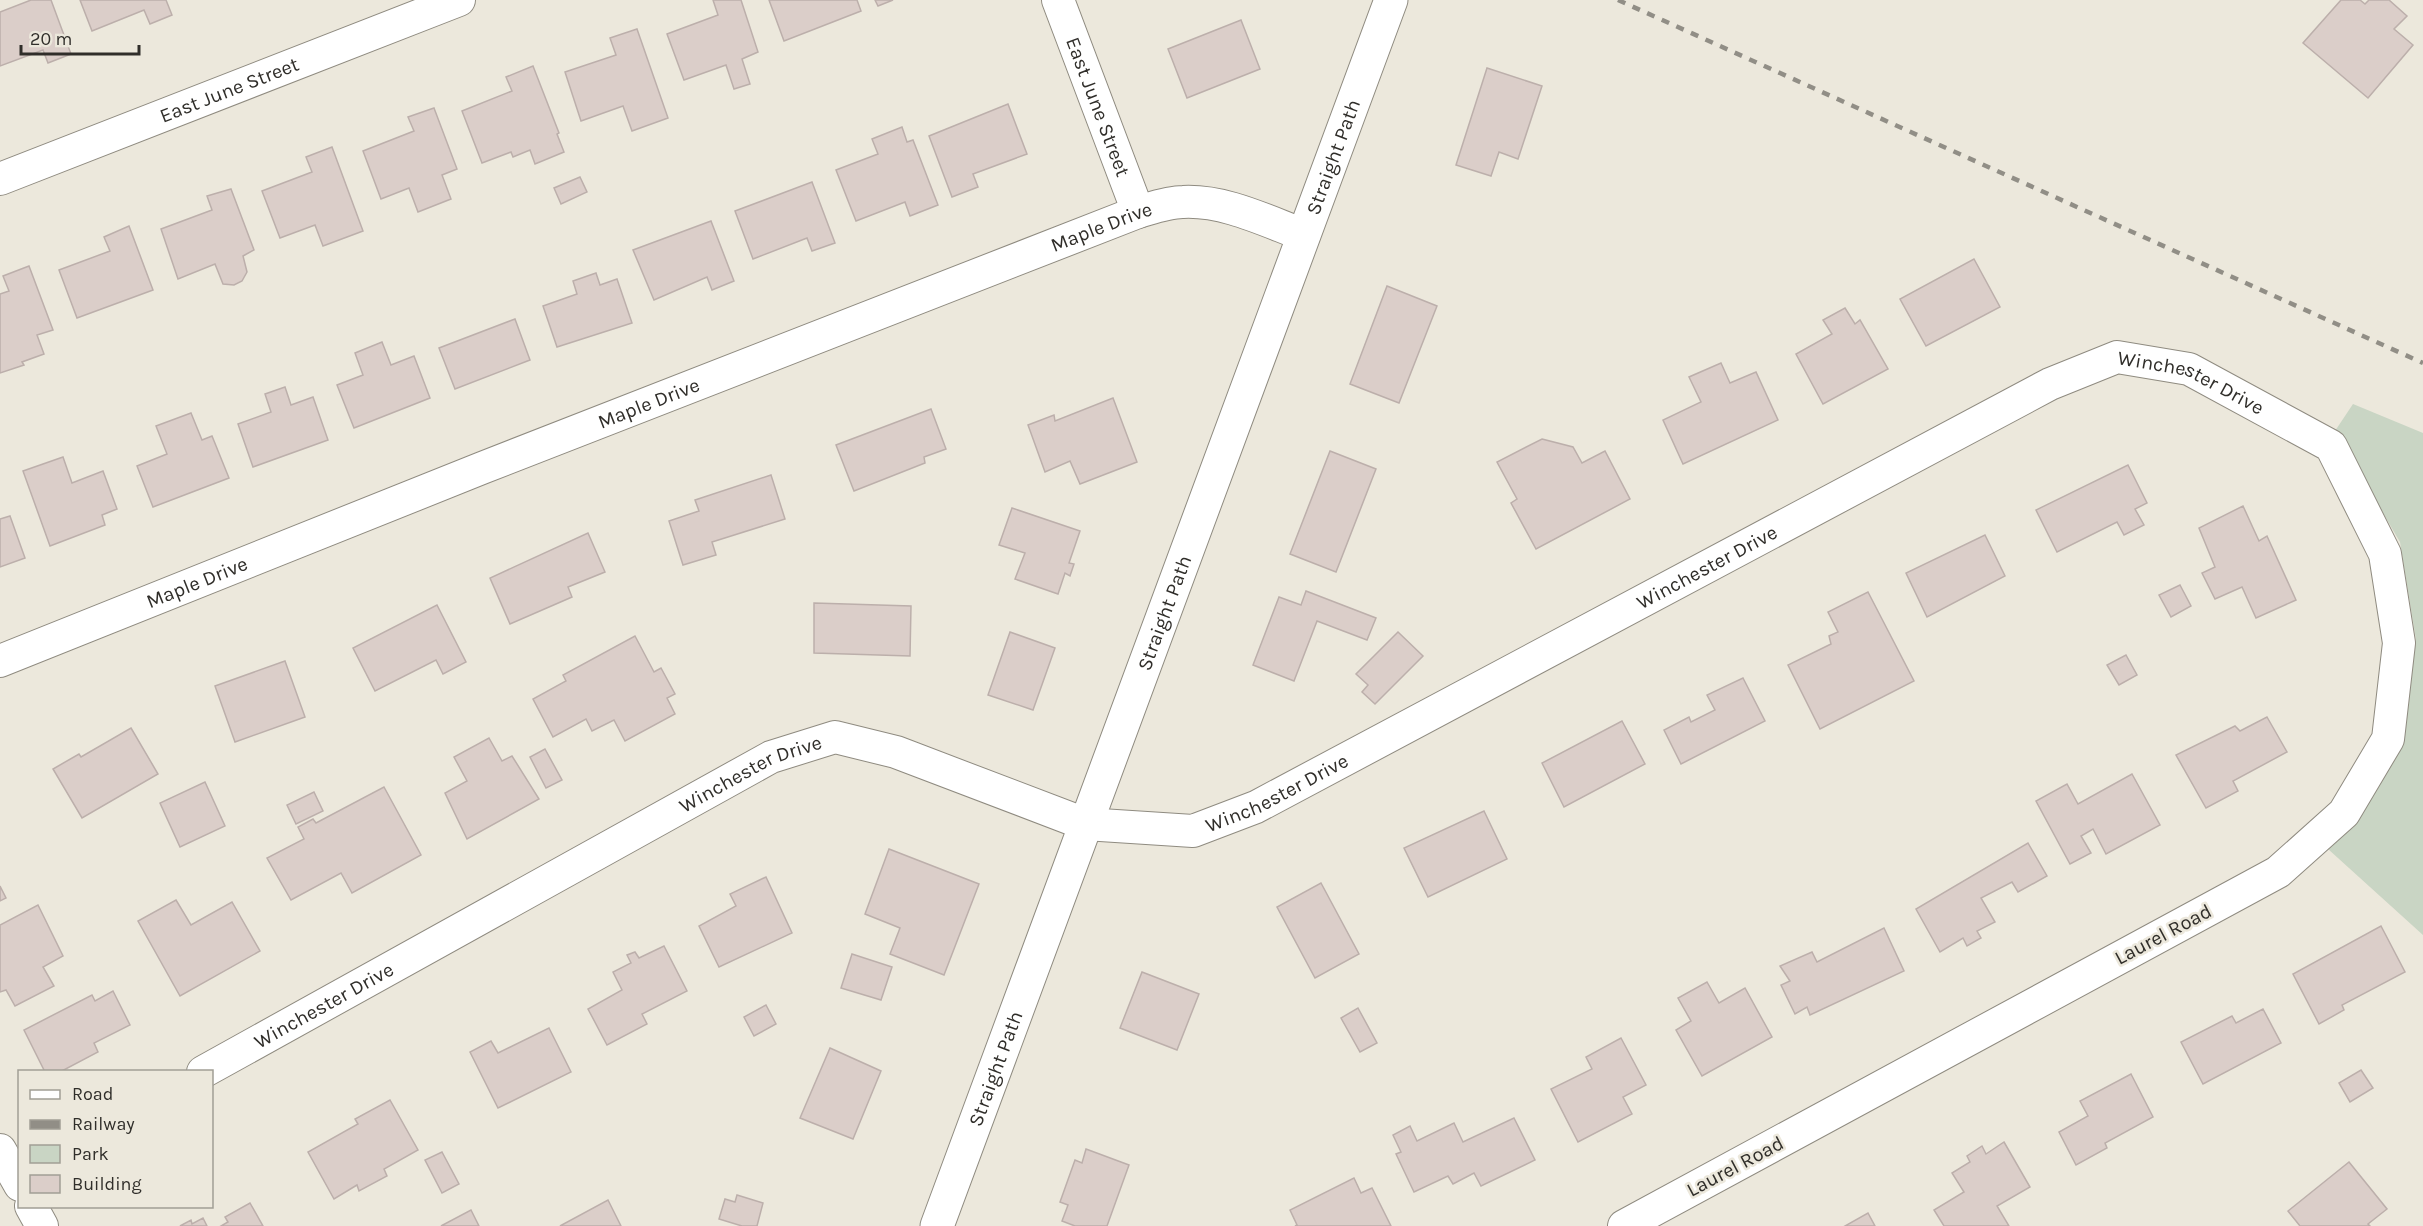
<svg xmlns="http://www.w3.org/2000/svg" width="2423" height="1226" viewBox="0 0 2423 1226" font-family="Karla,sans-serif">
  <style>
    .green { fill: #c9d5c4 }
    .building { fill: #dbcec9; stroke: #bcafab; stroke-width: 1.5 }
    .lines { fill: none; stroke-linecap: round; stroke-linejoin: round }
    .street-casing { stroke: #8f8b80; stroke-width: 34 }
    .secondary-casing { stroke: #8f8b80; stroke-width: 35 }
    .street { stroke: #fff; stroke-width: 32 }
    .secondary { stroke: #fff; stroke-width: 33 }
    .rail { stroke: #918e86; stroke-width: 4.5; stroke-dasharray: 8 8; stroke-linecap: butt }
    .labels { text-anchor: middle; stroke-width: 5; stroke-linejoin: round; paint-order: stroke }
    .street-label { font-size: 20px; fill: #302e2a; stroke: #ece8dc }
  </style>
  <rect width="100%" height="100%" fill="#ece8dc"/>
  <polygon class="green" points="2353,404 2423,433 2423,935 2328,849 2363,812 2396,753 2416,640 2400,542 2335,431"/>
  <g class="building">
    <polygon points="31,0 51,0 71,54 48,63 43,50 0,66 0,12"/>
    <polygon points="80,0 166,0 172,15 150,24 144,10 92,31"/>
    <polygon points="713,0 741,0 758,52 742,59 750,84 734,89 726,65 684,80 667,34 718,15"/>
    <polygon points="769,0 857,0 861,11 784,41"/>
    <polygon points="875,0 893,0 878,6"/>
    <polygon points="2341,0 2360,0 2365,4 2369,0 2389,0 2407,16 2394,29 2413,45 2368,98 2303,43"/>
    <polygon points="1241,20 1260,69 1187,98 1168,49"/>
    <polygon points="637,29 668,118 632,131 623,106 581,121 565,72 616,55 610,38"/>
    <polygon points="533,66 559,133 557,134 564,152 535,164 530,150 513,157 511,152 482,163 462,111 512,91 506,77"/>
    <polygon points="1487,68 1542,86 1518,159 1499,152 1491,176 1456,165"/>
    <polygon points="1008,104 1027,154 973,174 978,187 952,197 929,136"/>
    <polygon points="434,108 457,169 442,175 451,199 418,212 409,188 381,199 363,151 414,131 408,117"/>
    <polygon points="902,127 907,142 913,140 938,205 910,216 905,202 856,221 836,170 878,154 872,139"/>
    <polygon points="332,147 363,231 323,246 315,225 280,238 262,191 312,172 306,157"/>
    <polygon points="580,177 587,192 561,204 554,188"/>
    <polygon points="812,182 835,243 812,251 807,238 753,259 735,211"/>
    <polygon points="231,189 254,250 243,256 247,272 242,281 234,285 223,284 215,264 178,279 161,229 212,210 207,196"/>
    <polygon points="711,221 734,281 712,290 707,277 654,300 633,250"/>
    <polygon points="129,226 153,290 77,318 59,270 110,251 104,237"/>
    <polygon points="1974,259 2000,307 1926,346 1900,299"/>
    <polygon points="29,266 53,330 37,335 44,354 22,362 24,365 0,373 0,294 9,291 3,276"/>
    <polygon points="596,273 600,285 617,279 632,323 557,347 543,306 577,294 573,281"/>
    <polygon points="1387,286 1437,306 1399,403 1350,384"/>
    <polygon points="1845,308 1855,324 1860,320 1888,369 1823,404 1796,354 1832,334 1823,320"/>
    <polygon points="515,319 530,360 455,389 439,348"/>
    <polygon points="382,342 391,365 414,356 430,398 354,428 337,385 363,375 355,353"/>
    <polygon points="1721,363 1730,383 1756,372 1778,420 1683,464 1663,420 1701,402 1689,377"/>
    <polygon points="285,387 291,405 313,397 328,440 253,467 238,424 271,412 265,394"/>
    <polygon points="1113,398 1137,462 1080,484 1070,461 1045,472 1028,425 1054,415 1055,421"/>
    <polygon points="931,409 946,449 924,457 925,463 854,491 836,445"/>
    <polygon points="191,413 202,440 212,436 229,478 153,507 137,466 167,454 156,426"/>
    <polygon points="1542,439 1573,447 1582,463 1605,451 1630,499 1536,549 1511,503 1517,499 1497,462"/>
    <polygon points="1330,451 1376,469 1336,572 1290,554"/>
    <polygon points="63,457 72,483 103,471 117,509 102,515 105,525 50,546 23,471"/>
    <polygon points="2128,465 2147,503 2135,509 2144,525 2124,535 2117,522 2057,552 2036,510"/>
    <polygon points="771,475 785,519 712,542 716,555 683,565 669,521 699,511 695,500"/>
    <polygon points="2243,506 2259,541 2267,536 2296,600 2256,618 2242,587 2215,599 2202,573 2215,567 2199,528"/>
    <polygon points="1012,508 1080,531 1069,563 1074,564 1070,576 1065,573 1058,594 1015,579 1025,553 999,545"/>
    <polygon points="10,516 25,558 0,567 0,519"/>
    <polygon points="588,533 605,572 568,587 572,597 510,624 490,578"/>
    <polygon points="1985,535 2005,576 1927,617 1906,573"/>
    <polygon points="2180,585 2191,606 2171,617 2159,595"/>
    <polygon points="1306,591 1376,618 1367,640 1317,621 1294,681 1253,665 1279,597 1301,605"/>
    <polygon points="1868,592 1914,681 1820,729 1788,665 1831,644 1829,636 1838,632 1828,612"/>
    <polygon points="814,603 911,606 910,656 814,653"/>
    <polygon points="437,605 466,662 443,674 436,660 375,691 353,648"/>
    <polygon points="1010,632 1055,648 1033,710 988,695"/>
    <polygon points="1398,632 1423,656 1375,704 1362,692 1368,685 1356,674"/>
    <polygon points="635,636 654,672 661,668 675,694 667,698 675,714 625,741 614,720 592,731 586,719 553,737 533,699 566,681 563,675"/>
    <polygon points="2126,655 2137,675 2119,685 2107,665"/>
    <polygon points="285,661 305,717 235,742 215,686"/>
    <polygon points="1743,678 1765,721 1681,764 1664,730 1689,717 1691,722 1715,710 1707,695"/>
    <polygon points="2267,717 2287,752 2233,781 2238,791 2206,808 2176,755 2235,726 2240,731"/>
    <polygon points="1622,721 1645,764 1564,807 1542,763"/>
    <polygon points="131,728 158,774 82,818 53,769 79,754 81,757"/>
    <polygon points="489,738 502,761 512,756 539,799 467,839 445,793 467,781 454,757"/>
    <polygon points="545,749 562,780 546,788 530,757"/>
    <polygon points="2132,774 2160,825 2106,854 2093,829 2081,836 2091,853 2070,864 2036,801 2067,784 2078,804"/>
    <polygon points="205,782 225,826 180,847 160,803"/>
    <polygon points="384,787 421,855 352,893 341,873 291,900 267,858 304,839 298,827 313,819 316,823"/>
    <polygon points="314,792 323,811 296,824 287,805"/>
    <polygon points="1484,811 1507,859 1428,897 1404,848"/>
    <polygon points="2028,843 2047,876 2018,892 2012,882 1981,898 1995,922 1977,931 1981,938 1967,946 1963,938 1940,952 1916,909"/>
    <polygon points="889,849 979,884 944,975 890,954 900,928 865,914"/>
    <polygon points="766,877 792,933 719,967 699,926 736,906 730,894"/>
    <polygon points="1321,883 1359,954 1315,978 1277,907"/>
    <polygon points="0,886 6,898 0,901"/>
    <polygon points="176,900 191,925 232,902 260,951 180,996 138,921"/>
    <polygon points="38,905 63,956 43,967 54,986 15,1006 6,990 0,992 0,925"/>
    <polygon points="2381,926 2405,972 2342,1005 2344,1010 2319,1024 2293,974"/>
    <polygon points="1884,928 1904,971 1810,1015 1807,1007 1795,1014 1781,985 1790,981 1780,966 1812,952 1817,962"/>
    <polygon points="664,946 687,991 642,1014 647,1024 607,1045 588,1009 622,990 613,972 631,963 627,955 635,952 639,958"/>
    <polygon points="852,954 892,967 881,1000 841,988"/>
    <polygon points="1142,972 1199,994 1177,1050 1120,1028"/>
    <polygon points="1707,982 1719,1003 1745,988 1772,1037 1702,1076 1676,1030 1691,1021 1678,998"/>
    <polygon points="113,991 130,1025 94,1043 98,1052 60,1072 45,1072 24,1030 92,995 95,1001"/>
    <polygon points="766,1005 776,1024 754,1036 744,1017"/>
    <polygon points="1358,1008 1377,1043 1360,1052 1341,1018"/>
    <polygon points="2263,1009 2281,1043 2203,1084 2181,1042 2232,1016 2236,1023"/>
    <polygon points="549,1028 571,1072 498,1108 470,1052 491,1041 498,1053"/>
    <polygon points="1621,1038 1646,1085 1623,1097 1632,1114 1578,1142 1551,1089 1592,1069 1586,1057"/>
    <polygon points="830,1048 881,1071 853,1139 800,1118"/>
    <polygon points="2361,1070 2373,1088 2350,1102 2339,1083"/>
    <polygon points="2131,1074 2153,1117 2105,1143 2107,1148 2076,1165 2059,1132 2088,1116 2080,1101"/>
    <polygon points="390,1100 418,1150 384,1169 387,1176 359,1191 357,1185 334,1199 308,1152 358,1124 355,1119"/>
    <polygon points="1514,1118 1535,1160 1481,1186 1474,1173 1453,1184 1448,1176 1414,1192 1396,1154 1401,1152 1393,1135 1410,1126 1417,1141 1454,1123 1463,1142"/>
    <polygon points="2004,1142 2030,1187 1997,1206 2009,1226 1944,1226 1934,1210 1964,1192 1952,1173 1970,1162 1967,1156 1982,1146 1986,1154"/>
    <polygon points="1086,1149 1129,1165 1107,1226 1075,1226 1062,1221 1068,1205 1060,1202 1075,1160 1082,1163"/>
    <polygon points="442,1152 459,1184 442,1193 425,1160"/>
    <polygon points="2349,1162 2387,1209 2368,1224 2370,1226 2300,1226 2288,1211"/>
    <polygon points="1354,1178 1361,1193 1372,1188 1391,1226 1295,1226 1297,1225 1290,1210"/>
    <polygon points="737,1195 763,1203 757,1226 742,1226 719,1219 725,1199 735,1202"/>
    <polygon points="608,1200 621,1226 560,1226"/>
    <polygon points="250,1203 263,1226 221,1226 228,1222 225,1217"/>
    <polygon points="471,1210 479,1226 441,1226"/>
    <polygon points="1868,1213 1875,1226 1845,1226"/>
    <polygon points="203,1218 207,1226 180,1226 191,1220 192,1224"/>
  </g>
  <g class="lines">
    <g class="street-casing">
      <g id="street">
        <path id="s1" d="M 1058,0 L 1138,212"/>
        <path id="s2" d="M 0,179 L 459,0"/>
        <path id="s3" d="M 0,661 L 482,468 L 1138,212 C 1152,208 1168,202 1183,202 C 1225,200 1266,221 1304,235"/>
        <path id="s4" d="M 203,1072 L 771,757 L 835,737 L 896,752 L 1085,824 L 1193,831 L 1256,807 L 2050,384 L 2117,357 L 2189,369 L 2331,446 L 2385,554 L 2399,643 L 2388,739 L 2344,813 L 2278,872 L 1624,1226"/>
        <polyline points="0,1150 20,1185"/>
        <polyline points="31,1206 42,1226"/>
      </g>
    </g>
    <g class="secondary-casing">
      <g id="secondary">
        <path id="s5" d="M 937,1226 L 1391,0"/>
      </g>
    </g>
    <use href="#street" class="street"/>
    <use href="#secondary" class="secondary"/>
    <polyline class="rail" points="1618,0 2423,363"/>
  </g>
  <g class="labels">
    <g class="street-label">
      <text dy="7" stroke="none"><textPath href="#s2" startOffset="246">East June Street</textPath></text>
      <text dy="7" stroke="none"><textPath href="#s1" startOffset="114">East June Street</textPath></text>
      <text dy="7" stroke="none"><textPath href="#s5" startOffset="1140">Straight Path</textPath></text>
      <text dy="7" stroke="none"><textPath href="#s3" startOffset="1184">Maple Drive</textPath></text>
      <text dy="7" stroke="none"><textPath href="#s4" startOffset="2208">Winchester Drive</textPath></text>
      <text dy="7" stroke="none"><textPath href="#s3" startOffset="698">Maple Drive</textPath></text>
      <text dy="7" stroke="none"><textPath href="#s4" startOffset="1668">Winchester Drive</textPath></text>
      <text dy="7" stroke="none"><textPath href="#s3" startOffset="212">Maple Drive</textPath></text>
      <text dy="7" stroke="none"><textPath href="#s5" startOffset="654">Straight Path</textPath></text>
      <text dy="7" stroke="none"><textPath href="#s4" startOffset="624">Winchester Drive</textPath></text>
      <text dy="7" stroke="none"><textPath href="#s4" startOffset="1182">Winchester Drive</textPath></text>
      <text transform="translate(2163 934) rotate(-28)" y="7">Laurel Road</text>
      <text dy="7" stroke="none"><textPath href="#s4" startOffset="138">Winchester Drive</textPath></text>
      <text dy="7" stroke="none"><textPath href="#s5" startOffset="168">Straight Path</textPath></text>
      <text transform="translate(1735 1166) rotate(-28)" y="7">Laurel Road</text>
    </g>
  </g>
  <rect x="18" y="1070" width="195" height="138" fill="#ece8dc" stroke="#a19e95" stroke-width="1.5"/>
  <rect x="30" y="1090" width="30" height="9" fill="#ffffff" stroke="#a19e95" stroke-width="1.5"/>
  <text x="72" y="1100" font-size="18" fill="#302e2a">Road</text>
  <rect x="30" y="1120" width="30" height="9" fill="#918e86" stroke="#a19e95" stroke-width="1.5"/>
  <text x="72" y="1130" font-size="18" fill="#302e2a">Railway</text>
  <rect x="30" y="1145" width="30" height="18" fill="#c9d5c4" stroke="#a19e95" stroke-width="1.5"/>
  <text x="72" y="1160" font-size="18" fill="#302e2a">Park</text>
  <rect x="30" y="1175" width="30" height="18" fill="#dbcec9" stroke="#a19e95" stroke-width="1.5"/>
  <text x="72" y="1190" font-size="18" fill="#302e2a">Building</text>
  <path d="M21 45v9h118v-9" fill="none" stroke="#302e2a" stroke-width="3"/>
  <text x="30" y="45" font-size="18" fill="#302e2a" stroke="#ece8dc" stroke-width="4.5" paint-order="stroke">20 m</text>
</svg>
